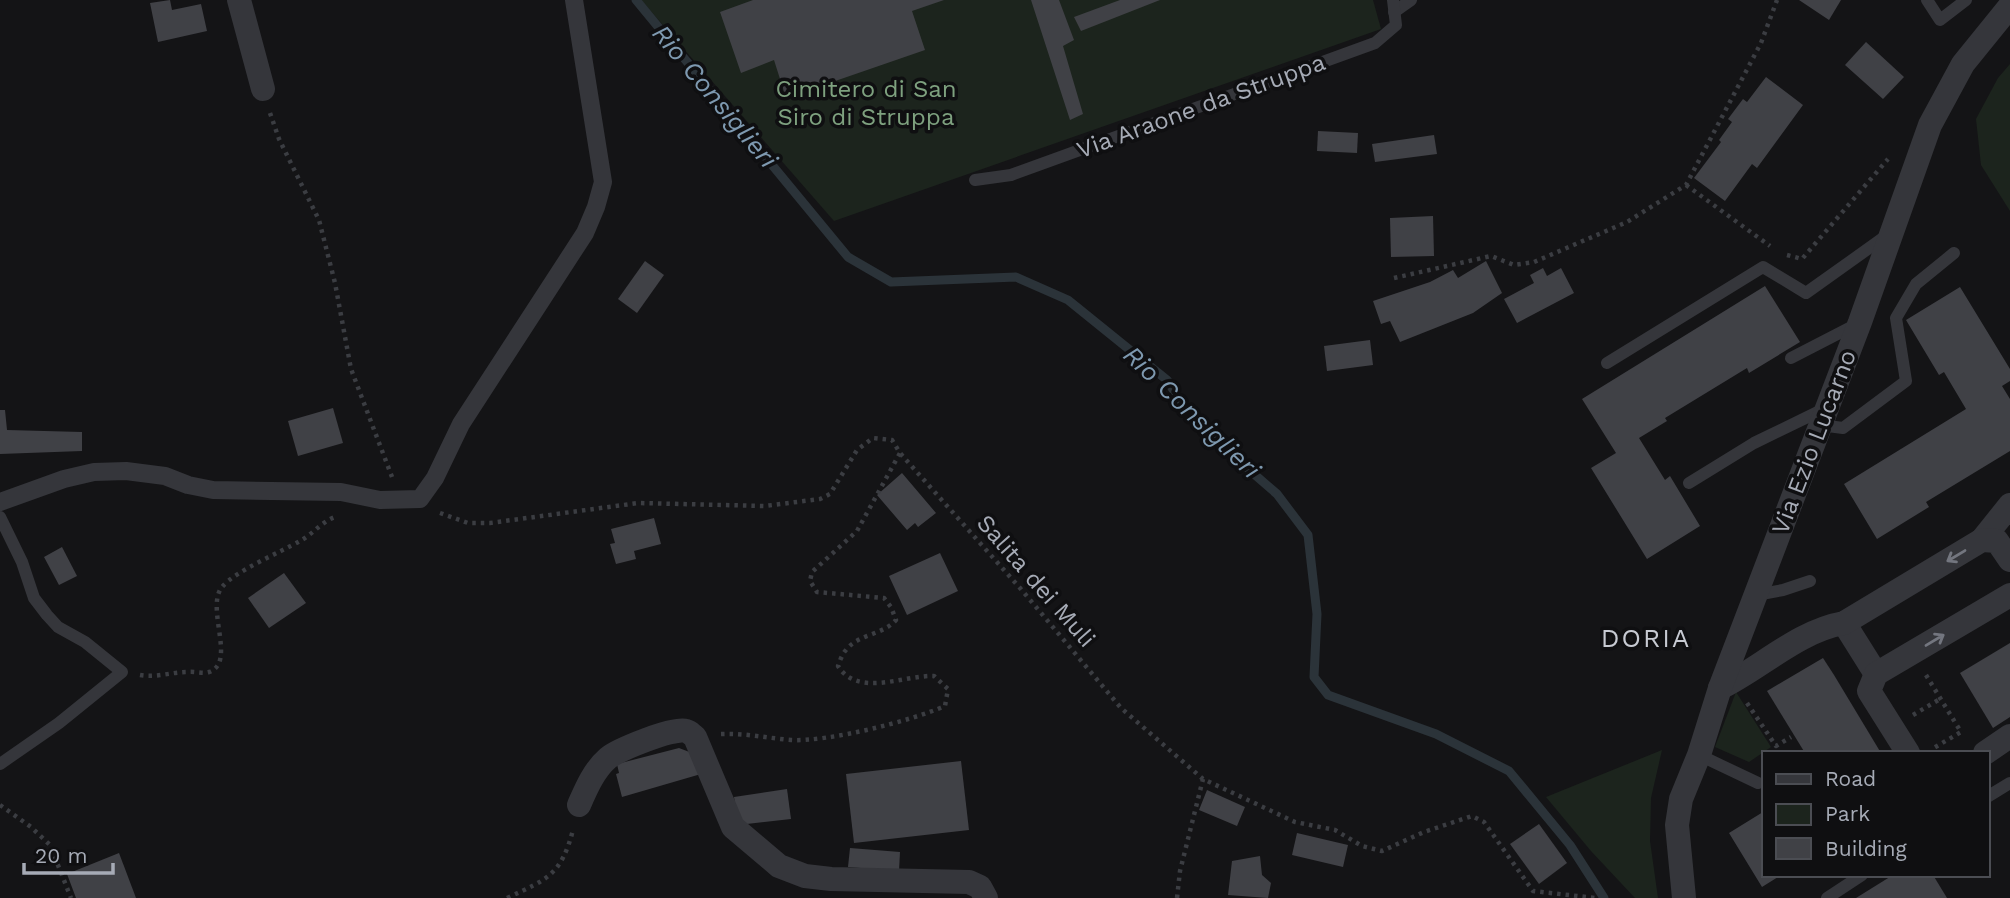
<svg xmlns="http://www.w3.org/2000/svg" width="2010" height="898" viewBox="0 0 2010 898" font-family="'Work Sans',sans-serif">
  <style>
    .green { fill: #1c241d }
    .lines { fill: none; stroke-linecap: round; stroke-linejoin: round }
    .stream { stroke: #2b3339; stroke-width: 9 }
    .building { fill: #404146 }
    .path { stroke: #3b3d42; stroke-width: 4.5; stroke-dasharray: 3.5 5; stroke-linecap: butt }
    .service { stroke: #35363b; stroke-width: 12 }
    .pedestrian { stroke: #35363b; stroke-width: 18 }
    .minor { stroke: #35363b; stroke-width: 24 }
    .oneway { stroke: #73767f }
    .labels { text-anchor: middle; stroke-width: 7; stroke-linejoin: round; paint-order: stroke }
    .park-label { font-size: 24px; fill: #7ea17f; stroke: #0f0f11 }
    .street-label { font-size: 24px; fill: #a6abb6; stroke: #0f0f11 }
    .water-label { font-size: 26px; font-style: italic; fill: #7e99b0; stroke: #0f0f11 }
    .neighbourhood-label { font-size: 26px; letter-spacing: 2px; fill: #c7cad2; stroke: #0f0f11 }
  </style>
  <rect width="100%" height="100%" fill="#141416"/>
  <g class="green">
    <polygon points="641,0 1373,0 1381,29 834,221"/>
    <polygon points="2010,64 2010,211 1981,165 1976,119 1998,78"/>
    <polygon points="1736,692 1771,747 1749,762 1715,747"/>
    <polygon points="1662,750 1651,798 1650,841 1658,898 1635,898 1591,851 1546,797"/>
  </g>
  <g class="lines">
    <polyline class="stream" points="636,0 848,257 891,282 1016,277 1068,300 1167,380 1194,422 1277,494 1308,535 1317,614 1314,677 1328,695 1436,734 1509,771 1570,845 1604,898"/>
  </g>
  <g class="building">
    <polygon points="170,0 172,10 201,4 207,31 158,42 150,3"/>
    <polygon points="753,0 944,0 912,11 925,50 786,98 774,60 741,73 720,12"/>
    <polygon points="1031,0 1059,0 1074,40 1063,46 1083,114 1070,120"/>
    <polygon points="1120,0 1160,0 1081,31 1074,17"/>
    <polygon points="1799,0 1841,0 1829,20"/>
    <polygon points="1866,42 1904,77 1883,99 1845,65"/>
    <polygon points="1766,77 1803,105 1757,168 1752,164 1725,201 1694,178 1721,142 1719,140 1732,122 1728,119 1743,99 1747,102"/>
    <polygon points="1318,131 1358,133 1357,153 1317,151"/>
    <polygon points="1434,135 1437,154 1375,162 1372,144"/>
    <polygon points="1433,216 1434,256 1391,257 1390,218"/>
    <polygon points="645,261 664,275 637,313 618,299"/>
    <polygon points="1486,261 1502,293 1473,313 1400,342 1390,321 1381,324 1373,301 1430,282 1453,270 1458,278"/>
    <polygon points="1543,268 1547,276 1561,268 1574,293 1517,323 1504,299 1534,283 1530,275"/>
    <polygon points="1765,286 1800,342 1749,373 1747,368 1665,418 1667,421 1639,438 1665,480 1670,476 1700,526 1647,559 1591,468 1616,453 1582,399"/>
    <polygon points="1960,287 2010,369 2010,381 2002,386 2010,399 2010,451 1926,502 1929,507 1877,539 1844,484 1966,409 1944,372 1939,375 1906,320"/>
    <polygon points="1370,340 1373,365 1327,371 1324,346"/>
    <polygon points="333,408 343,443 298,456 288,421"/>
    <polygon points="0,410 5,410 7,430 82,432 82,451 0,454"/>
    <polygon points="902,473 936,513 918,527 915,523 907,530 877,495"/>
    <polygon points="654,518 661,544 634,551 636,559 616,564 610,544 615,543 611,529"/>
    <polygon points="62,547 77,576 59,585 44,557"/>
    <polygon points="940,553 958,591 907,615 889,576"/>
    <polygon points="284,573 306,603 269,628 248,598"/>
    <polygon points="2010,643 2010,717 1993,728 1960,673"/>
    <polygon points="1823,658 1834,675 1881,753 1805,753 1767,691"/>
    <polygon points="679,748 692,753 701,774 622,797 616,774 619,773 617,764"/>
    <polygon points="961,761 969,830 854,843 846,774"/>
    <polygon points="787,789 791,819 738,825 734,797"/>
    <polygon points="1207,790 1245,807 1237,826 1199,810"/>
    <polygon points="1763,812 1763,875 1781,875 1762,887 1729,833"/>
    <polygon points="1539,824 1567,863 1539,884 1510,844"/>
    <polygon points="1297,833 1348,845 1343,867 1292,855"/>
    <polygon points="850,848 900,852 899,871 848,867"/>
    <polygon points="119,853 136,898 76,898 67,874"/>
    <polygon points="1260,856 1262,875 1271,883 1268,898 1228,895 1232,861"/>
    <polygon points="1893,875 1933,875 1947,898 1856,898"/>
  </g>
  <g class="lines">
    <g class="path">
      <polyline points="270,113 279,139 319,220 335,283 351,369 392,477"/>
      <polyline points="1686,185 1770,246"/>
      <polyline points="1787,255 1802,259 1888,159"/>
      <polyline points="1394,278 1491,256 1514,265 1534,262 1627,222 1686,185 1761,43 1777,0"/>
      <polyline points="440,513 468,523 490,523 638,503 765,506 820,499 830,494 857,450 873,438 892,440 900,453 1020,588 1121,708 1203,779 1295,822 1335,830 1362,846 1382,851 1424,832 1472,816 1484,822 1533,891 1595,898"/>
      <path d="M 140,675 C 156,678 171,672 188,672 C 194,671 203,674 209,672 C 237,663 205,608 222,587 C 235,571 281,552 300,541 C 313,534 321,522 335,517"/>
      <polyline points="1926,675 1961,732 1932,749"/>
      <polyline points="1747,703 1776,746 1791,737"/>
      <polyline points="1913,715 1940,699"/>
      <path d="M 721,734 C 745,733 767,738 791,740 C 828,742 911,721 945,706 L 948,689 L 934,676 C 903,675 858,698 838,666 C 840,661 842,654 846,650 C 858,634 883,635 896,620 L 891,607 L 884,598 L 817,592 L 810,581 L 812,572 L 857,531 L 900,453"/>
      <polyline points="0,805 31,827 50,845 71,898"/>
      <path d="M 507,898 C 548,879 561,875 573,830"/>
      <polyline points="1177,898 1180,871 1203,779"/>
    </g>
    <g class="service">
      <polyline points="1927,0 1940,20 1966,0"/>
      <polyline points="1394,12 1411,0"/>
      <polyline points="975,180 1011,175 1375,43 1396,25 1393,0"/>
      <polyline points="1791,358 1857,324"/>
      <polyline points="1607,363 1763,267 1806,293 1886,236"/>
      <polyline points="1820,425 1843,428 1906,381 1896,318 1916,284 1954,253"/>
      <polyline points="1689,483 1754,443 1824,409"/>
      <polyline points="0,517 22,562 34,598 47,615 58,627 85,642 122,672 59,723 0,764"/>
      <polyline points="1756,595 1783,590 1810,581"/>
      <polyline points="1699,755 1758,783"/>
      <polyline points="1987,797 2010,783"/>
      <polyline points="1827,898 1862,875"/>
    </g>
    <polyline class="pedestrian" points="0,502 64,479 94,472 126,471 165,476 188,485 213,490 341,492 380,500 420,499 435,478 461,424 585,233 596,207 603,182 574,0"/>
    <g class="minor">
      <polyline points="239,0 263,89"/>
      <polyline points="1982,540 2010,505"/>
      <polyline points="1844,623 1876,674"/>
      <path d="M 1720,688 C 1761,668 1798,631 1844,623 L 1982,540 L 1997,541 L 2010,560"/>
      <polyline points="1908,753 1869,691 1876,674 2010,595"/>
      <polyline points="1985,753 2010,736"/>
      <path d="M 579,805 C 586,789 594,770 608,758 C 618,750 673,727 686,731 C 690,732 692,735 695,737 L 733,827 L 779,866 L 805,876 L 831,879 L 969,882 L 980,887 L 986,898"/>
      <polyline points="1684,898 1677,825 1681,799 1699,755 1720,688 1860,322 1930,125 1963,64 2010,6"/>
    </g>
  </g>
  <defs><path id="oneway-shaft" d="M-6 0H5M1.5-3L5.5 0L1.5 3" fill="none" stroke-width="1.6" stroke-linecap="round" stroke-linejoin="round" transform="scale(1.75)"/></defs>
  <g class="oneway">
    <use href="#oneway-shaft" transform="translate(1956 556) rotate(149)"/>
    <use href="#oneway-shaft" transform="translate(1935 640) rotate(-31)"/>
  </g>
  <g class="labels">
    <g class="park-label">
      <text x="866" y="97">Cimitero di San<tspan x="866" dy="28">Siro di Struppa</tspan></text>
    </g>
    <g class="street-label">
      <text transform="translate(1201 106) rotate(-20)" y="8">Via Araone da Struppa</text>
      <text transform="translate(1814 442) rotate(-69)" y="8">Via Ezio Lucarno</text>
      <text transform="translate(1036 581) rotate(49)" y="8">Salita dei Muli</text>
    </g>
    <g class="water-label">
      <text transform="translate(715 96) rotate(50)" y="9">Rio Consiglieri</text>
      <text transform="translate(1192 412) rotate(44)" y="9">Rio Consiglieri</text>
    </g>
    <g class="neighbourhood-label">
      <text x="1646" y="647">DORIA</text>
    </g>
  </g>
  <rect x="1762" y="751" width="228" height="126" fill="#0f0f11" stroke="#4b4d53" stroke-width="2"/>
  <rect x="1776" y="774" width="35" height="10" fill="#35363b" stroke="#4b4d53" stroke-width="2"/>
  <text x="1825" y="786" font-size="21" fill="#a6abb6">Road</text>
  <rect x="1776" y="804" width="35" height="21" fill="#1c241d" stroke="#4b4d53" stroke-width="2"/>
  <text x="1825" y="821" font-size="21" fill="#a6abb6">Park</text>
  <rect x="1776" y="838" width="35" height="21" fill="#404146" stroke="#4b4d53" stroke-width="2"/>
  <text x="1825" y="856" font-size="21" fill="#a6abb6">Building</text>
  <path d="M24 863v10h89v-10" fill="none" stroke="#a6abb6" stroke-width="3.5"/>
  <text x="35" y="863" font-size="21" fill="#a6abb6" stroke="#0f0f11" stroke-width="5" paint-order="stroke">20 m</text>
</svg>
